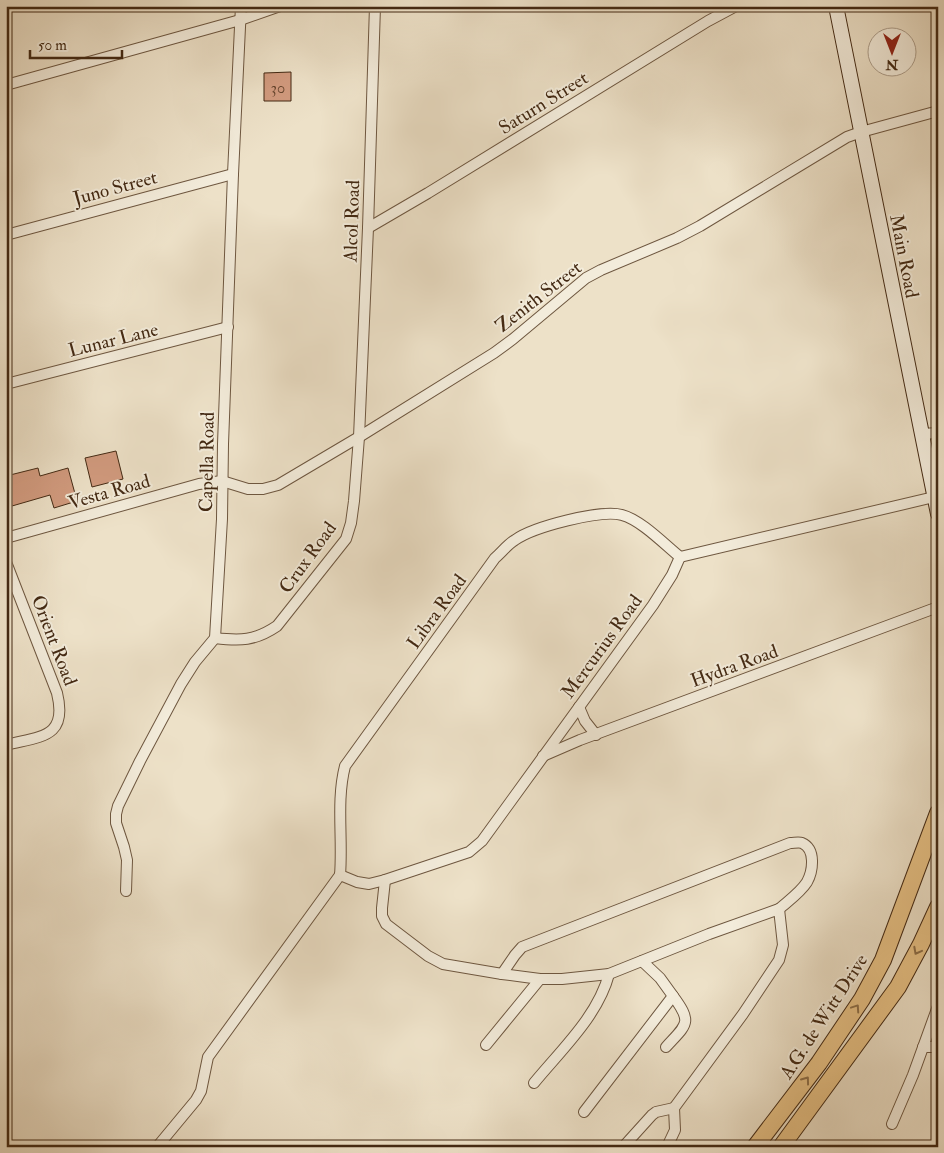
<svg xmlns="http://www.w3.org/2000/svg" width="944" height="1153" viewBox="0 0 944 1153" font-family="'IM FELL Double Pica',serif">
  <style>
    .building { fill: #d19a7e; stroke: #432913 }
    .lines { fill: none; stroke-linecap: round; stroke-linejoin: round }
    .street-casing { stroke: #6e5740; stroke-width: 12 }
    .secondary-casing { stroke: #432913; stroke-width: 16 }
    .primary-casing { stroke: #432913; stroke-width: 18 }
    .street { stroke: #f3ecdb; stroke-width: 10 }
    .secondary { stroke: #f3ecdb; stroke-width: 14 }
    .primary { stroke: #e6c084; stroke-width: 16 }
    .oneway { stroke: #8c6d46 }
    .labels { text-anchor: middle; stroke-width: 4; stroke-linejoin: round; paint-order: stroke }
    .number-label { font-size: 16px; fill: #66452e }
    .street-label { font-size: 19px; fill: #432913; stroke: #f3ecdb }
  </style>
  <rect width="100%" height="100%" fill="#ede1c8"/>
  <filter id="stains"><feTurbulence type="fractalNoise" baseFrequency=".004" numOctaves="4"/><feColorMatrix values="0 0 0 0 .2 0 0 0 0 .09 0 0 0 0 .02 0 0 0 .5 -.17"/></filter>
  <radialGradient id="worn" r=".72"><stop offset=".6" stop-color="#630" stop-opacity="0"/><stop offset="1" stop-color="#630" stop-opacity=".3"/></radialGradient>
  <g class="building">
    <polygon points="291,72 291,101 264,101 264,73"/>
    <polygon points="116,451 123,479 92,487 85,458"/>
    <polygon points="38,468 40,476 68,468 77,501 54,508 50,495 12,506 6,484 6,476"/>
  </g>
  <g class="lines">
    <g class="street-casing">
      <g id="street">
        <polyline points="6,85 240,20 280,6"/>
        <polyline points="368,228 428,193 708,21 736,6"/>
        <polyline points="6,235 233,174"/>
        <polyline points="6,384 228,327"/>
        <polyline points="922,434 938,433"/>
        <polyline points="6,538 199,484 222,481 248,489 263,489 278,485 359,437 494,353 513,339 586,278 601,270 677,238 700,226 847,137 861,132 938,111"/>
        <polyline points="680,557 934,497"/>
        <path d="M 6,562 L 57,693 C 68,738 41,736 6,745"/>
        <path d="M 215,638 C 240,641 255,641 277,626 L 346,539 L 351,523 L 354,501 L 359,437 L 368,228 L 375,6"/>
        <polyline points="579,707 585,721 596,735"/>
        <polyline points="543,756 580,740 938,607"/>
        <path d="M 340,875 C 343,839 336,801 345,766 L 495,558 C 502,552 508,544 515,540 C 533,527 601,509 622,515 C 641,520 664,544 680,557"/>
        <polyline points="340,875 357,882 369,884 385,880 469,852 482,841 653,605 672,575 680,557"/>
        <polyline points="385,880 382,908 382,916 386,924 428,956 443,964 502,974 540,979 562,979 609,974 709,934 779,909 783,945 779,960 743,1014 674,1108 675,1130 667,1147"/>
        <polyline points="126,891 127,860 124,847 116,823 116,814 118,806 140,761 181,684 195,662 215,638 222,519 223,444 233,174 241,6"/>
        <path d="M 502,974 L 515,955 L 522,947 L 790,843 C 794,843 799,842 802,843 C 816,849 813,871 807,882 C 800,893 788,901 779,909"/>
        <polyline points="486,1045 540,979"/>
        <path d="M 666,1047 C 687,1024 693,1023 673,996"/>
        <polyline points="923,1047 938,1047"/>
        <path d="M 534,1083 C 561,1050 598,1016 609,974"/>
        <polyline points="584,1112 673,996 660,978 642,961"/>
        <polyline points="892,1124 913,1075 938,1006"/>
        <polyline points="624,1146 652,1115 656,1112 674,1108"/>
        <polyline points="157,1147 196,1100 201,1091 208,1057 340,875"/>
      </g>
    </g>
    <g class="secondary-casing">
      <polyline id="secondary" points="836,6 938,514"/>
    </g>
    <g class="primary-casing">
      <g id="primary">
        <polyline points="755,1147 819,1063 862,999 883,960 938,813"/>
        <polyline points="781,1147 898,987 921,944 938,907"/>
      </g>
    </g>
    <use href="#street" class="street"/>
    <use href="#secondary" class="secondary"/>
    <use href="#primary" class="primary"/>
  </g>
  <defs><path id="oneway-chevron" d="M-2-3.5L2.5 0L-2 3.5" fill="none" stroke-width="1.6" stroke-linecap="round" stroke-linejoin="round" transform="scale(1.25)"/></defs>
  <g class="oneway">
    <use href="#oneway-chevron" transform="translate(917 951) rotate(118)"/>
    <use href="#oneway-chevron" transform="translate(856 1008) rotate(-56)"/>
    <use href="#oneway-chevron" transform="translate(806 1080) rotate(-54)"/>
  </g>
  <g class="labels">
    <g class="number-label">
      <text x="278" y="93">30</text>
    </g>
    <g class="street-label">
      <text transform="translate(543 102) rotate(-32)" y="7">Saturn Street</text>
      <text transform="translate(115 187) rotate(-15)" y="7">Juno Street</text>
      <text transform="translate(351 221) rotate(-88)" y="7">Alcol Road</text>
      <text transform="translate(905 256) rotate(79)" y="7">Main Road</text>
      <text transform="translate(538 296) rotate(-38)" y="7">Zenith Street</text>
      <text transform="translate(113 339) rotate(-14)" y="7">Lunar Lane</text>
      <text transform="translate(206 462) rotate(-89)" y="7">Capella Road</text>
      <text transform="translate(109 491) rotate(-16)" y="7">Vesta Road</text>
      <text transform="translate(307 557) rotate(-54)" y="7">Crux Road</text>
      <text transform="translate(436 611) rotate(-54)" y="7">Libra Road</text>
      <text transform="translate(55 640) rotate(69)" y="7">Orient Road</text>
      <text transform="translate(601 646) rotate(-54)" y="7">Mercurius Road</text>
      <text transform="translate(734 665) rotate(-20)" y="7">Hydra Road</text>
      <text transform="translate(823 1016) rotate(-57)" y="7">A.G. de Witt Drive</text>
    </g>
  </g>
  <rect width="944" height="1153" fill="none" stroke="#ede1c8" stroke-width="25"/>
  <rect x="8" y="8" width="929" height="1138" fill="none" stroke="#432913" stroke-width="2.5"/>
  <rect x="12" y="12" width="919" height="1128" fill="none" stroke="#432913"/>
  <g transform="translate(892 52) rotate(180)"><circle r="24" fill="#f3ecdb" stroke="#ad9e8b"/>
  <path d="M0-4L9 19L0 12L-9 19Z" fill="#8f2418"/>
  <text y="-8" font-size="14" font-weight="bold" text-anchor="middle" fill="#432913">N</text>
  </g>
  <path d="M30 50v8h92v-8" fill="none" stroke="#432913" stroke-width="2.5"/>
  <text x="38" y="50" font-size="15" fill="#432913" stroke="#f3ecdb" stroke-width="4" paint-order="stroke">50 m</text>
  <rect width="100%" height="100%" filter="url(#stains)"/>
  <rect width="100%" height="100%" fill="url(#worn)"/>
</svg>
